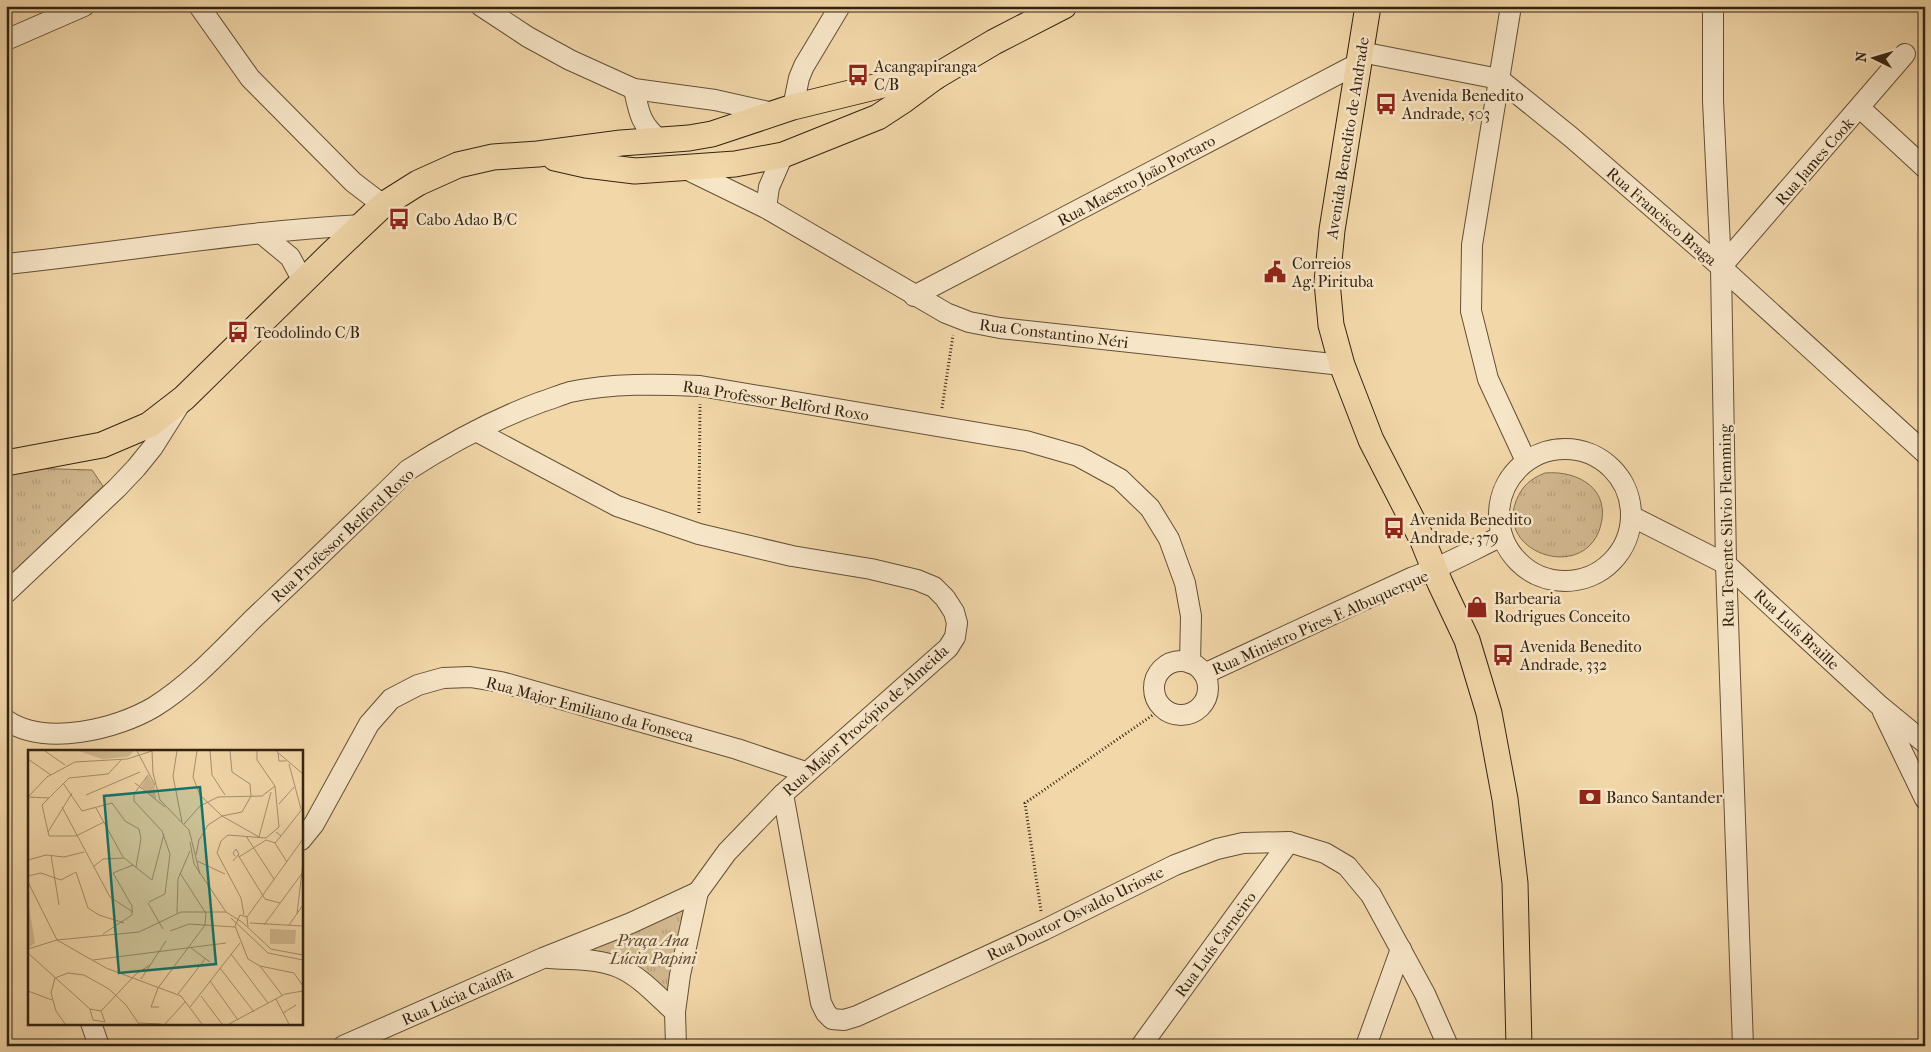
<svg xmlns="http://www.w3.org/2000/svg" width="1931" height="1052" viewBox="0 0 1931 1052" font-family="'IM FELL French Canon',serif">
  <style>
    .park { fill: url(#park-tufts); stroke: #826e50 }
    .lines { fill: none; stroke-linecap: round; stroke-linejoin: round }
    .minor-casing { stroke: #635036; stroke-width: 22 }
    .major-casing { stroke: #332310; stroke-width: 27 }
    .path { stroke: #332310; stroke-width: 3; stroke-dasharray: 1 2.5; stroke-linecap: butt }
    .minor { stroke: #f7e5c7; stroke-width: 20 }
    .major { stroke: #f2d7a9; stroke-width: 25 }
    .labels { text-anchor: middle; stroke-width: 5; stroke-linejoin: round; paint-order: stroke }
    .poi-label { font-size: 16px; fill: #332310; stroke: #f7e5c7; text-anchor: start }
    .street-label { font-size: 16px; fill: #332310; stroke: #f7e5c7 }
    .park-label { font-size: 16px; font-style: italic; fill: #5b4830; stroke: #f7e5c7 }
    .inset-road { fill: none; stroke: #a68f6c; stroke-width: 1 }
    .view { fill: #0f766e; fill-opacity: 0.15; stroke: #0f766e; stroke-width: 2.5 }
    .inset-edge { fill: none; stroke: #332310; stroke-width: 2.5 }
  </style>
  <defs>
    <pattern id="park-tufts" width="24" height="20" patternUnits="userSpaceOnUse" patternTransform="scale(1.25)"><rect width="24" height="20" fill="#d2b88f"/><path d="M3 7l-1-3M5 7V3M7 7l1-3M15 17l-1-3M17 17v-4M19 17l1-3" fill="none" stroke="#b59e7a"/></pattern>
  </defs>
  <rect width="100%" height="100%" fill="#f2d7a9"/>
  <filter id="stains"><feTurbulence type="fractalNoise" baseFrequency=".004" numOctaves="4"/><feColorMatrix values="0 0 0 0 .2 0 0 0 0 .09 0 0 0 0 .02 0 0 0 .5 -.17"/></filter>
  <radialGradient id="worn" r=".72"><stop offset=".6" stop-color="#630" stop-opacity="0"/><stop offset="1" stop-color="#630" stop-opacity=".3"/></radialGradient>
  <g class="park">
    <polygon points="25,468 92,470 103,486 6,579 6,472"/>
    <path d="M 1545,473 C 1579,470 1612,490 1600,528 C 1583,582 1496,553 1516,501 C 1522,486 1530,479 1545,473 Z"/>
    <polygon points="686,908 683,930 667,993 576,955"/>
  </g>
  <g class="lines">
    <g class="minor-casing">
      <g id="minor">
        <polyline points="199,6 250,78 353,182 383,205"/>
        <polyline points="481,6 528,37 570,60 634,89 715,100 773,113"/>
        <polyline points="1511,6 1472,245 1471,311 1488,379 1526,461"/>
        <polyline points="1713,6 1713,101 1721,267 1726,564 1743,1046"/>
        <polyline points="6,40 84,6"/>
        <polyline points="1361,52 1499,79 1571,137 1721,267 1925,453"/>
        <path d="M 634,89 C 639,114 641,125 661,141"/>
        <polyline points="793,107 799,78 804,66 840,6"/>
        <polyline points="1860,108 1925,168"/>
        <polyline points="684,168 766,208 946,313 969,322 1000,328 1342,365"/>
        <polyline points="766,208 769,187 783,155"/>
        <polyline points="261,233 290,257 303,281"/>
        <path d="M 6,264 C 125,252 243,231 362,225"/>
        <polyline points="1721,267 1905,54"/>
        <polyline points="914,296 1359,63"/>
        <polyline points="476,431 617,506 699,534 792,556 871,569 917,580 934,587 945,598 954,612 957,623 955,637 948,648 783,794 727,852 698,892 680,975 675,1012 676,1046"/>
        <circle cx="1565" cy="515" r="66"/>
        <polyline points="1631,516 1726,564 1880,706 1925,743"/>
        <polyline points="6,593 117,488 136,468 153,447 180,404"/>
        <circle cx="1181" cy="688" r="27"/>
        <path d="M 1204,674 L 1411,578 C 1443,567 1472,550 1502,536"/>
        <polyline points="1883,712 1925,799"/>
        <path d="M 6,720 C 45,747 117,729 154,707 C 191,684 222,650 253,619 C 305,570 357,520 408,470 C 450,443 495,419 541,402 C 551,399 560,395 570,392 C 613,383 656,384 700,386 L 1026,441 L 1078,456 L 1120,479 L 1150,508 L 1169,539 L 1185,583 L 1191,616 L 1190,663"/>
        <polyline points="783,794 821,1003 826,1013 832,1019 844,1020 857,1016 1044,930 1175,865 1217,849 1243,843 1289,842 1325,853 1347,866 1371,895 1425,994 1448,1046"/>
        <polyline points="301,840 314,824 369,724 391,699 418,685 443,678 470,677 501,682 737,749 805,772"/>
        <path d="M 549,958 C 572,960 597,958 618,967 C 640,976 658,997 675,1012"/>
        <polyline points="91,1023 99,1046"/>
        <polyline points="343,1046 543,958 631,923 698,892"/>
        <polyline points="1141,1046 1289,842"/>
        <polyline points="1366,1046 1401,949"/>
      </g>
    </g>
    <g class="major-casing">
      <g id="major">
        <polyline points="1368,6 1332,230 1327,282 1331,325 1342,365 1371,440 1423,541 1440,583 1467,640 1489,713 1505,799 1515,883 1519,1046"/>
        <polyline points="555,158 586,165 635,171 735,164 783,155 878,117 904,100 935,77 994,42 1064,6"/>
        <polyline points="6,463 102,445 149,425 184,398 331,254 383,205 418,183 458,165 493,157 538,154 621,143 689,138 712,134 793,107 899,81 935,77"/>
      </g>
    </g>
    <g class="path">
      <polyline points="942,408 953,335"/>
      <polyline points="699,513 700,404"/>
      <polyline points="1041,911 1025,803 1163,708"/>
    </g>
    <use href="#minor" class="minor"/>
    <use href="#major" class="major"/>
  </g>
  <defs>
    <g id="bus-bare" transform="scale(1.725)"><path d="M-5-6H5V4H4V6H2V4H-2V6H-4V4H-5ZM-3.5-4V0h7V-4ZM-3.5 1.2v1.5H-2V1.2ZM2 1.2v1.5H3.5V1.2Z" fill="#8f2418" stroke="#f7e5c7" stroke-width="2.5" paint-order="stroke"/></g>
    <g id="civic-bare" transform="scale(1.725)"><path d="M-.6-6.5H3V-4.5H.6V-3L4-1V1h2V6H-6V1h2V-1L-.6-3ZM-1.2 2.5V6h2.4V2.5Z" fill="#8f2418" stroke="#f7e5c7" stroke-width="2.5" paint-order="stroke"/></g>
    <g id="shop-bare" transform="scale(1.725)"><path d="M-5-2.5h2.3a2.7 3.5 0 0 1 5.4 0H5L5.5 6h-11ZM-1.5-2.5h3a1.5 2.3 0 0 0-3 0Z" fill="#8f2418" stroke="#f7e5c7" stroke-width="2.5" paint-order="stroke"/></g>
    <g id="bank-bare" transform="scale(1.725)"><path d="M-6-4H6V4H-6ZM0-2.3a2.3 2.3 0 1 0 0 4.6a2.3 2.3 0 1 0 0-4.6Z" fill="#8f2418" stroke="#f7e5c7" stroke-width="2.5" paint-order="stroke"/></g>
  </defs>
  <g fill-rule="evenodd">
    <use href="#bus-bare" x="858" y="75"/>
    <use href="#bus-bare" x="1386" y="104"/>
    <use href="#bus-bare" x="399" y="219"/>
    <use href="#civic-bare" x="1275" y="272"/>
    <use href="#bus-bare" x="238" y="332"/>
    <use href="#bus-bare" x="1394" y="528"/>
    <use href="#shop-bare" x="1477" y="607"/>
    <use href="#bus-bare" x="1503" y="655"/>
    <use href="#bank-bare" x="1590" y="797"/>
  </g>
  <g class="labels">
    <g class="poi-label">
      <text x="874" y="72">Acangapiranga<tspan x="874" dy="18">C/B</tspan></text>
      <text x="1402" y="101">Avenida Benedito<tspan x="1402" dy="18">Andrade, 503</tspan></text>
      <text x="416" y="225">Cabo Adao B/C</text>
      <text x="1292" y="269">Correios<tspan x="1292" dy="18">Ag. Pirituba</tspan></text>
      <text x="254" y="338">Teodolindo C/B</text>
      <text x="1410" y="525">Avenida Benedito<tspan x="1410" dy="18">Andrade, 379</tspan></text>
      <text x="1494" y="604">Barbearia<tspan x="1494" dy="18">Rodrigues Conceito</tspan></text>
      <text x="1520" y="652">Avenida Benedito<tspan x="1520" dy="18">Andrade, 332</tspan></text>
      <text x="1606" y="803">Banco Santander</text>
    </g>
    <g class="street-label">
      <text transform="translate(1347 138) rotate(-81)" y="6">Avenida Benedito de Andrade</text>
      <text transform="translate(1814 161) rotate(-49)" y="6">Rua James Cook</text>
      <text transform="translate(1136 180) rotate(-28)" y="6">Rua Maestro João Portaro</text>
      <text transform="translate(1662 216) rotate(41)" y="6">Rua Francisco Braga</text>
      <text transform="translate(1054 333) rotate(7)" y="6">Rua Constantino Néri</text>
      <text transform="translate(776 400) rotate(9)" y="6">Rua Professor Belford Roxo</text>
      <text transform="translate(1726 526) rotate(-91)" y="6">Rua Tenente Silvio Flemming</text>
      <text transform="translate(342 535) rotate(-43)" y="6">Rua Professor Belford Roxo</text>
      <text transform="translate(1320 622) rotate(-24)" y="6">Rua Ministro Pires E Albuquerque</text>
      <text transform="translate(1797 629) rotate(43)" y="6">Rua Luís Braille</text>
      <text transform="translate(590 709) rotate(15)" y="6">Rua Major Emiliano da Fonseca</text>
      <text transform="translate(865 720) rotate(-42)" y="6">Rua Major Procópio de Almeida</text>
      <text transform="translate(1075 913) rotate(-26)" y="6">Rua Doutor Osvaldo Urioste</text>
      <text transform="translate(1215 944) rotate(-54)" y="6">Rua Luís Carneiro</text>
      <text transform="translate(457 996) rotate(-24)" y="6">Rua Lúcia Caiaffa</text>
    </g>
    <g class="park-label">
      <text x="653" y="946">Praça Ana<tspan x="653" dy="18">Lúcia Papini</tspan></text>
    </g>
  </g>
  <g transform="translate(28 750)">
    <rect width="275" height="275" fill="#f2d7a9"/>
    <path d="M 242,179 L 268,180 L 267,194 L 242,194 Z" fill="#d2b88f"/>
    <path d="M 51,1 L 106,1 L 100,7 L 74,9 ZM 120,25 L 127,36 L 128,50 L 113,37 ZM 0,151 L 7,193 L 0,198 Z" fill="#d2b88f"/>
    <path class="inset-road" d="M 17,1 L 37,15M 109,1 L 127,35M 149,1 L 145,26 L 154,72M 169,1 L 165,27 L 172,45 L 194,66 L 231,87M 182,1 L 184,25 L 197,45M 248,1 L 275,24M 250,3 L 251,11 L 258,11M 0,9 L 23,25M 261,14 L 273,59M 120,25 L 106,44 L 106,51 L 134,81 L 142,104 L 137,144 L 121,152M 19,27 L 47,12 L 99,9 L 124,1 L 125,23 L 132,50 L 161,80 L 172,124M 35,33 L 54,61 L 84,53 L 97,71 L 111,79 L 113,89 L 108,117M 107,33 L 137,57M 58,45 L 112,22M 0,47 L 21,48M 0,47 L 20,26M 251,54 L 266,37M 34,57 L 82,147 L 105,162M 68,58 L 95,107M 76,72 L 48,86 L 21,86 L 14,55 L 41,28 L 80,24 L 94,9M 156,74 L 172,56 L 190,47 L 234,46 L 247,36M 20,82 L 44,43M 218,86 L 246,129M 253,86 L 275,58M 231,87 L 243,42M 238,90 L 247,93 L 259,112M 162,92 L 166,114 L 198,162 L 214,172 L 243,199 L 275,205M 247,93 L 253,86 L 248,82M 23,105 L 31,155M 168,105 L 171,90 L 180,75 L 194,66 L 214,62 L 223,46 L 222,34 L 204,22 L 202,1M 210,105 L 237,149 L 252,153M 211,107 L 238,90M 0,110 L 18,105 L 36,107 L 56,102M 169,111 L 197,124M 205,111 L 211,104 L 208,99 L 205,103 L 207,106M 65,117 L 75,109 L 96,108 L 124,130 L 136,84M 152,123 L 177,162M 0,126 L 13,123 L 33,130 L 48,122 L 60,158 L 71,165 L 96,173M 0,132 L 29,190 L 78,218 L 153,246 L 174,274M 120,153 L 135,179M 149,163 L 150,129 L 162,101M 269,164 L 275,112M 216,165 L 213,148 L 189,103 L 193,91 L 200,85 L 238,88 L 251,77 L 247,36 L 229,10 L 229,1M 219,167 L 275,89M 203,168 L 240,203 L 275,210M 222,173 L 275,176M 236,175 L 275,122M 261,175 L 275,155M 220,177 L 219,167 L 212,165 L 207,176 L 220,209 L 232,216 L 266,223 L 275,236M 142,181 L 161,174 L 207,177M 75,184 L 104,165 L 104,156 L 85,123 L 105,115M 163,198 L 182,212M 0,199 L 29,190 L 111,182 L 153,162 L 198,162M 0,203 L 62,259M 203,204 L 240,253M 65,210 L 198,193M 232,216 L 254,245M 192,218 L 226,262M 113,229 L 138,191M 182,231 L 210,270M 0,241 L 24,250M 150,244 L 177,209M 173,246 L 194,274M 248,249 L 261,274M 131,257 L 123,257 L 130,238 L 177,175 L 178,162M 162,257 L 212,193M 62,259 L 65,270 L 77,272M 62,259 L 73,261 L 77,272M 73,261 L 108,224 L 122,215M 255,263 L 268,255M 111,273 L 133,274M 37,274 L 28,261 L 23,243 L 27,228 L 40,223 L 56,225 L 81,239 L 98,255 L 111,274M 137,274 L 157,252M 201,274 L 257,244 L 275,241"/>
    <path class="view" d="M 172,37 L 188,214 L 91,223 L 76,46 Z"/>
    <rect width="275" height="275" class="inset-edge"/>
  </g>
  <rect width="1931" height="1052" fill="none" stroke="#f2d7a9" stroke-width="25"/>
  <rect x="8" y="8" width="1916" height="1037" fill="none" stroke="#332310" stroke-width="2.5"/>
  <rect x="12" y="12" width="1906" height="1027" fill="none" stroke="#332310"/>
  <g transform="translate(1874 58) rotate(275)" stroke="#f7e5c7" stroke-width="4" paint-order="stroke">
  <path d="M0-4L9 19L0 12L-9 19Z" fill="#332310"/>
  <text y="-8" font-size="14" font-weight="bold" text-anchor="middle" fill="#332310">N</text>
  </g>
  <rect width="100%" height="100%" filter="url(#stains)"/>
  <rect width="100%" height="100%" fill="url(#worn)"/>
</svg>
